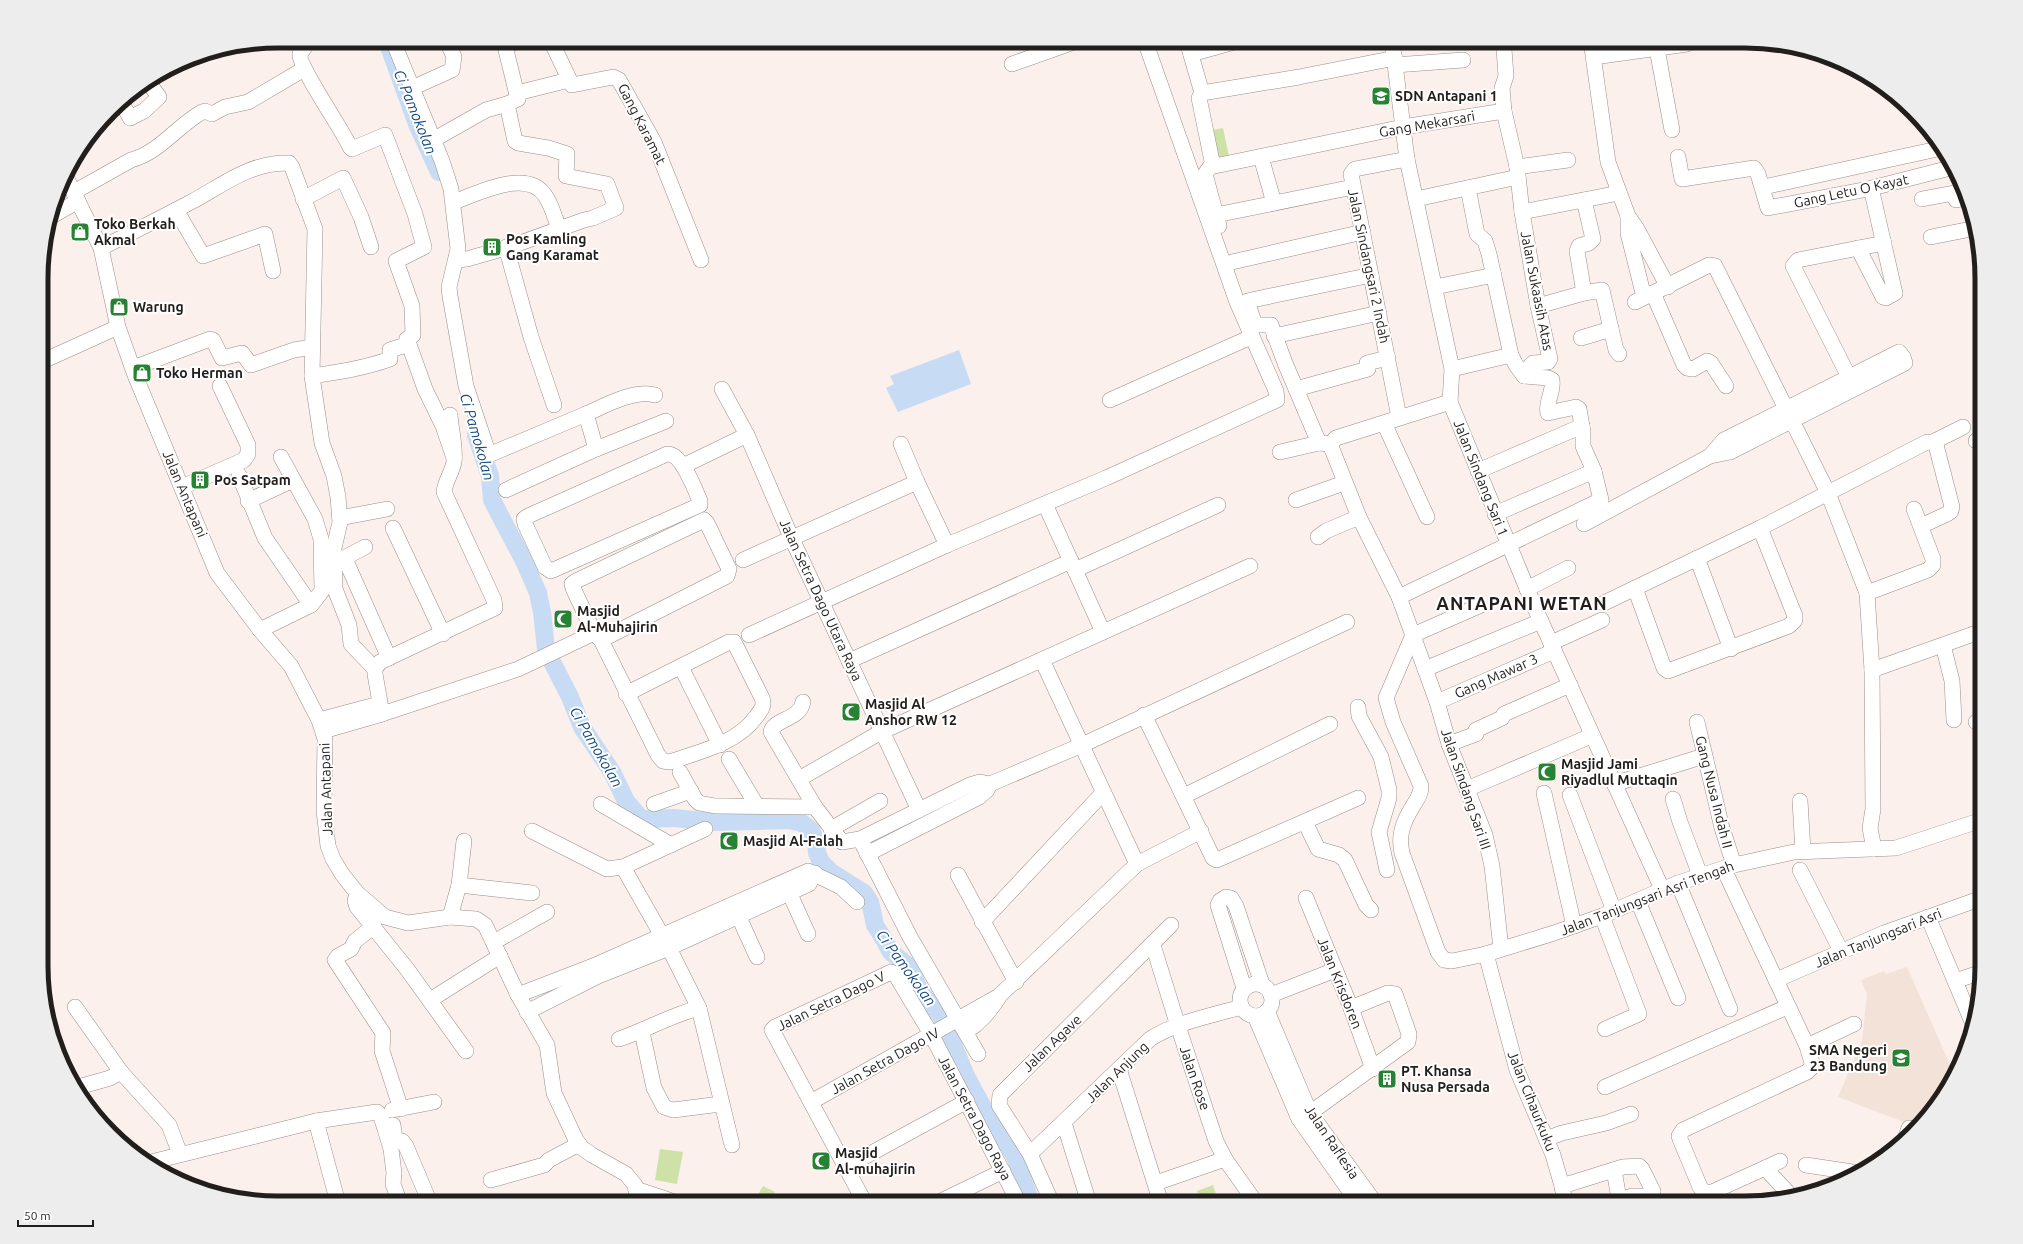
<svg xmlns="http://www.w3.org/2000/svg" width="2023" height="1244" viewBox="0 0 2023 1244" font-family="Ubuntu,sans-serif">
  <style>
    .built { fill: #f3e2d8 }
    .garden { fill: #cee1a7 }
    .water { fill: #c7dcf4 }
    .lines { fill: none; stroke-linecap: round; stroke-linejoin: round }
    .river { stroke: #c7dcf4; stroke-width: 18 }
    .minor-casing { stroke: #988f8a; stroke-width: 16 }
    .minor { stroke: #fff; stroke-width: 15 }
    .labels { text-anchor: middle; stroke-width: 4; stroke-linejoin: round; paint-order: stroke }
    .poi-label { font-size: 14px; font-weight: bold; fill: #221e1c; stroke: #fff; text-anchor: start }
    .street-label { font-size: 14px; fill: #221e1c; stroke: #fff }
    .water-label { font-size: 15px; font-style: italic; fill: #154a7e; stroke: #fff }
    .district-label { font-size: 18px; font-weight: bold; letter-spacing: 1px; fill: #221e1c; stroke: #fff }
    .rim { fill: none; stroke: #221e1c; stroke-width: 5 }
  </style>
  <rect width="100%" height="100%" fill="#fbf0eb"/>
  <polygon class="built" points="1907,967 1954,1074 1942,1098 1917,1127 1838,1097 1862,1041 1867,994 1861,980 1884,971 1886,974"/>
  <g class="garden">
    <polygon points="1223,128 1230,161 1214,164 1208,131"/>
    <polygon points="660,1149 683,1152 677,1184 655,1180"/>
    <polygon points="1213,1185 1219,1203 1201,1203 1197,1191"/>
    <polygon points="763,1186 775,1192 769,1203 753,1203"/>
  </g>
  <polygon class="water" points="959,350 971,384 898,412 886,388 894,384 890,376"/>
  <g class="lines">
    <g class="river">
      <polyline points="388,44 417,124 439,172"/>
      <polyline points="476,435 490,476 492,500 524,561 538,593 542,612 546,649 551,660 570,697 582,727 612,772 626,801 641,819 674,818 715,822 789,820 802,823 811,830 816,842 817,853 821,862 831,872 864,893 870,902 875,925 882,936 891,952 908,966 921,993 941,1016 966,1076 985,1111 1015,1156 1031,1203"/>
    </g>
    <g class="minor-casing">
      <g id="minor">
        <path d="M 309,41 L 300,54 C 298,66 342,129 350,147 L 352,149 L 385,135 L 415,214 L 424,247 L 396,261 L 412,306 L 413,335 L 407,339 L 425,389 L 443,426 L 454,458"/>
        <polyline points="393,41 442,161 451,189 458,249 449,287 450,296 466,386 488,452 491,454 586,414 596,449"/>
        <polyline points="551,41 572,85 613,77 619,80 654,142 701,260"/>
        <polyline points="1187,41 1202,93 1199,98 1213,166"/>
        <polyline points="1392,41 1407,159 1452,369 1450,402 1535,608 1662,889"/>
        <polyline points="1507,41 1504,49 1506,76 1502,88 1504,111 1517,167 1522,212 1538,306 1550,359 1548,362 1533,363 1525,372 1524,376"/>
        <polyline points="1591,41 1608,162 1628,216 1628,233 1644,297"/>
        <polyline points="1657,49 1672,130"/>
        <polyline points="1191,54 1238,41"/>
        <polyline points="1594,57 1687,44"/>
        <polyline points="1012,64 1077,41"/>
        <polyline points="1395,65 1463,60"/>
        <polyline points="412,88 452,70 454,57 447,41"/>
        <polyline points="517,93 569,80"/>
        <polyline points="1202,93 1299,77 1395,58"/>
        <polyline points="121,101 130,118 144,111 159,97 149,83"/>
        <polyline points="433,140 486,110 507,104"/>
        <polyline points="1261,157 1274,203"/>
        <polyline points="1678,157 1682,179 1754,168 1758,174 1768,208 1868,189 1954,167"/>
        <polyline points="1517,167 1568,160"/>
        <polyline points="65,175 101,248 118,327 135,375 217,573 260,630 291,666 319,720 325,739 324,810 328,846 333,859 342,874 357,893 385,917 408,923 450,917 476,919 485,925 518,995 547,1045 554,1093 576,1140 582,1148 592,1155 626,1174 635,1185 638,1203"/>
        <polyline points="1768,186 1942,148"/>
        <path d="M 74,192 L 131,160 C 159,153 177,126 202,112 L 205,111 L 212,114 L 225,107 L 248,102 L 304,69"/>
        <polyline points="303,199 343,178 361,217 371,247"/>
        <polyline points="1416,199 1518,177"/>
        <polyline points="1922,199 1954,193 1956,200 1966,198"/>
        <path d="M 454,202 C 478,193 529,167 546,197 C 552,206 555,218 559,229"/>
        <polyline points="176,210 203,256 265,234 273,271"/>
        <polyline points="1522,212 1619,193"/>
        <polyline points="1216,215 1353,187"/>
        <polyline points="52,216 78,201"/>
        <polyline points="1628,216 1637,229 1668,287"/>
        <polyline points="1219,226 1205,174 1210,167 1403,127 1504,111"/>
        <polyline points="1931,237 1976,228"/>
        <polyline points="506,247 531,337 554,405"/>
        <path d="M 101,248 C 131,233 161,218 191,202 C 223,185 250,162 289,163 L 292,167 L 315,229 L 312,376 L 322,443 L 334,476 L 338,497 L 340,522 L 334,548 L 335,589 L 349,625 L 351,644 L 375,669"/>
        <polyline points="1858,248 1883,297 1886,298 1895,293 1894,289 1872,192"/>
        <polyline points="457,260 467,259 509,247 584,220 593,218 616,208 607,184 566,176 567,154 548,148 518,143 515,141 507,104 518,99 505,46 517,41"/>
        <polyline points="1232,262 1363,232"/>
        <polyline points="1435,287 1494,275"/>
        <polyline points="1584,293 1577,251 1579,246 1589,243 1593,239 1584,200"/>
        <polyline points="1653,293 1684,365 1687,368 1693,369 1707,361 1711,363 1726,386"/>
        <polyline points="1247,301 1371,275"/>
        <polyline points="1635,302 1709,265 1715,266 1828,493 1867,593 1872,670 1873,809 1870,828 1874,849"/>
        <polyline points="1538,306 1584,293 1602,290 1616,350 1619,354"/>
        <polyline points="1250,310 1255,325 1271,325 1285,363 1319,443 1330,444"/>
        <polyline points="1274,336 1379,313"/>
        <polyline points="1581,338 1611,329"/>
        <polyline points="43,361 118,327"/>
        <polyline points="133,368 210,339 213,340 222,358 242,353 251,365 294,350 312,347"/>
        <polyline points="1452,369 1511,355"/>
        <path d="M 312,376 C 339,372 365,368 390,359 L 390,350 L 409,344"/>
        <polyline points="1853,385 1793,266 1798,260 1884,243"/>
        <polyline points="722,389 747,435 791,537 919,810"/>
        <polyline points="1296,389 1368,369 1367,363 1388,358"/>
        <polyline points="1110,400 1251,337"/>
        <path d="M 586,414 C 604,406 635,389 655,395"/>
        <polyline points="1399,417 1351,174 1355,169 1407,159"/>
        <polyline points="1384,423 1427,517"/>
        <polyline points="1976,441 1982,440"/>
        <polyline points="901,444 917,482"/>
        <polyline points="1330,444 1359,517 1399,597 1437,702 1449,744 1485,835 1492,866 1501,949"/>
        <polyline points="1330,444 1336,438 1450,402"/>
        <polyline points="1280,452 1319,443"/>
        <path d="M 667,454 C 682,453 695,490 700,501 L 700,505 L 551,571 L 545,567 L 525,524 L 524,519 L 528,516 Z"/>
        <polyline points="683,466 747,435"/>
        <polyline points="1478,471 1582,426"/>
        <polyline points="239,475 265,538 311,605"/>
        <polyline points="182,487 244,460 248,454 248,445 220,386"/>
        <polyline points="506,490 596,449 666,421"/>
        <polyline points="1296,500 1344,483"/>
        <polyline points="248,501 293,480"/>
        <polyline points="1045,504 1103,632"/>
        <polyline points="1495,514 1594,471"/>
        <polyline points="340,518 387,509"/>
        <polyline points="1584,524 1710,456 1730,452 1905,363 1903,357 1899,352 1724,440 1710,456"/>
        <polyline points="1921,526 1947,514 1951,511 1952,507 1936,445 1933,442"/>
        <polyline points="393,528 443,634"/>
        <polyline points="1318,537 1326,531 1359,517"/>
        <polyline points="365,547 346,557 346,561 389,658"/>
        <polyline points="1697,558 1731,649"/>
        <polyline points="743,560 917,482 947,545"/>
        <polyline points="1075,570 1218,505"/>
        <polyline points="1635,588 1664,668 1668,671 1789,626 1795,620 1795,616 1760,528"/>
        <polyline points="1527,589 1568,568"/>
        <polyline points="1867,593 1928,570 1933,565 1933,559 1914,509"/>
        <path d="M 1399,597 L 1601,500 L 1594,471 L 1583,446 L 1583,432 L 1579,409 L 1576,407 L 1548,413 C 1545,403 1554,392 1552,380 L 1548,378 L 1524,376 L 1516,365 L 1511,355 L 1489,254 L 1485,241 L 1477,234 L 1468,188"/>
        <polyline points="1604,603 1760,528 1927,442 1933,442 1963,427"/>
        <path d="M 1479,606 L 1413,635 L 1386,698 L 1393,722 L 1421,786 C 1421,795 1417,799 1413,806 C 1403,822 1398,835 1402,853 L 1438,952 L 1444,960 L 1452,961 L 1486,954 L 1554,933 L 1602,916 L 1678,883 L 1734,865 L 1794,852 L 1896,848 L 1982,820"/>
        <polyline points="260,630 311,605 322,591 321,539 315,519 281,457"/>
        <polyline points="749,635 947,545 1106,478 1277,400 1276,391 1237,302 1145,41"/>
        <path d="M 601,640 L 727,576 L 729,569 L 707,523 L 704,520 L 576,581 L 572,584 L 573,588 L 594,633 L 601,640 L 658,755 L 663,761 L 670,762 C 701,751 736,744 756,717 C 761,710 765,706 762,698 L 734,642 L 729,642 L 626,694"/>
        <polyline points="1551,643 1602,620"/>
        <polyline points="1943,645 1952,681 1954,720"/>
        <polyline points="1042,660 1137,864"/>
        <polyline points="849,661 1071,561"/>
        <polyline points="681,667 720,745"/>
        <polyline points="1425,669 1541,621"/>
        <polyline points="1872,670 1982,631"/>
        <path d="M 803,702 C 800,720 773,719 771,732 L 815,807"/>
        <polyline points="1437,702 1554,651"/>
        <polyline points="1358,707 1359,716 1381,757 1389,790 1389,798 1379,832 1387,870"/>
        <polyline points="382,714 518,669 594,633"/>
        <polyline points="1144,715 1213,858 1217,860 1358,798"/>
        <polyline points="319,720 379,704"/>
        <polyline points="1697,722 1722,828 1734,865"/>
        <polyline points="1976,722 1982,720"/>
        <path d="M 323,731 L 382,714 L 375,674 L 375,669 L 380,662 L 495,608 L 494,600 L 444,492 C 445,481 452,473 454,462 C 456,448 451,430 450,415"/>
        <polyline points="1449,744 1476,734 1476,730 1502,718 1504,714 1570,685"/>
        <polyline points="729,759 757,806"/>
        <polyline points="680,772 695,799 699,803 715,806 815,807 842,842 860,839 970,785 980,782 990,784 1082,745 1347,622"/>
        <polyline points="799,779 881,732 1250,566"/>
        <polyline points="1614,784 1704,756"/>
        <polyline points="1467,789 1591,736"/>
        <polyline points="1544,793 1574,926"/>
        <polyline points="1570,795 1614,911"/>
        <polyline points="1184,796 1330,724"/>
        <polyline points="1673,799 1680,822 1700,875"/>
        <polyline points="1800,801 1803,851"/>
        <polyline points="601,804 671,845"/>
        <polyline points="654,804 691,791"/>
        <polyline points="1305,822 1318,849 1339,855 1345,860 1366,905 1371,910"/>
        <polyline points="831,829 880,801"/>
        <polyline points="532,831 607,869 623,867 705,829"/>
        <polyline points="860,839 910,937 978,1054"/>
        <polyline points="867,854 979,797 987,790 990,784"/>
        <polyline points="623,867 669,948 699,1008 732,1145"/>
        <polyline points="1800,870 1841,951"/>
        <polyline points="958,875 1016,982"/>
        <polyline points="1728,878 1807,1046 1813,1066 1807,1072 1683,1130 1679,1136 1680,1139 1700,1187 1705,1193 1712,1192 1765,1168 1792,1197"/>
        <polyline points="1678,883 1730,1009"/>
        <polyline points="459,885 532,893"/>
        <polyline points="789,892 808,934"/>
        <polyline points="357,893 355,901 357,907 407,969 466,1051"/>
        <polyline points="1306,898 1351,1008 1373,1069"/>
        <polyline points="1638,901 1678,998"/>
        <polyline points="738,915 757,957"/>
        <polyline points="1602,916 1639,1014 1605,1029"/>
        <polyline points="450,917 459,885 464,841"/>
        <polyline points="1928,917 1973,1024"/>
        <polyline points="982,922 1103,793"/>
        <polyline points="374,926 355,941 351,949 338,956 335,960 383,1033 382,1051 401,1109"/>
        <polyline points="494,942 547,912"/>
        <polyline points="1153,945 1178,1026 1216,1141 1225,1159 1256,1203"/>
        <polyline points="1486,954 1517,1070 1553,1155 1562,1186 1565,1203"/>
        <polyline points="1776,980 1884,933 1982,898"/>
        <polyline points="1955,981 1982,972"/>
        <circle cx="1256" cy="1000" r="16"/>
        <polyline points="1244,988 1218,905 1220,901 1226,897 1231,898 1236,906 1262,984"/>
        <polyline points="518,995 593,966 808,871 841,887 857,902"/>
        <polyline points="1271,995 1335,970"/>
        <polyline points="430,1000 500,956"/>
        <polyline points="75,1007 121,1072 169,1125 180,1154"/>
        <polyline points="1267,1011 1310,1113 1375,1203"/>
        <polyline points="527,1012 598,976 669,948 809,884 815,873"/>
        <polyline points="1255,1016 1299,1119 1358,1203"/>
        <polyline points="642,1032 654,1088 664,1107 673,1110 721,1104"/>
        <path d="M 966,1032 C 981,1022 989,1012 999,997"/>
        <path d="M 619,1039 C 646,1030 671,1015 699,1008"/>
        <polyline points="1807,1046 1854,1024"/>
        <polyline points="1119,1069 1161,1203"/>
        <polyline points="1605,1087 1787,1007"/>
        <polyline points="75,1088 110,1078 121,1072"/>
        <polyline points="811,1102 999,996 1137,864 1201,831"/>
        <polyline points="392,1110 434,1102"/>
        <polyline points="1299,1119 1310,1113 1408,1042 1409,1034 1395,994 1388,993 1351,1008"/>
        <polyline points="316,1121 338,1203"/>
        <polyline points="1064,1123 1089,1203"/>
        <polyline points="393,1125 395,1139 396,1141 402,1141 406,1146 430,1203"/>
        <polyline points="1546,1139 1562,1133 1606,1123 1631,1114"/>
        <polyline points="1904,1142 1909,1128"/>
        <path d="M 1030,1154 L 1150,1039 C 1176,1022 1211,1016 1241,1007"/>
        <polyline points="147,1163 316,1121 377,1112 381,1116 391,1149 394,1173 393,1184 400,1203"/>
        <polyline points="1806,1165 1859,1173"/>
        <polyline points="846,1167 967,1101"/>
        <polyline points="1765,1168 1780,1161"/>
        <polyline points="1614,1170 1619,1199 1621,1200 1632,1196 1648,1196"/>
        <polyline points="491,1180 544,1165 549,1160 579,1144"/>
        <polyline points="1156,1183 1225,1159"/>
        <polyline points="1562,1186 1623,1167 1639,1166 1642,1169 1653,1191 1653,1193 1648,1196 1661,1203"/>
        <polyline points="636,1189 672,1201 673,1203"/>
        <polyline points="865,1203 772,1030 775,1027 891,972 895,974 931,1034 1019,1203"/>
        <polyline points="937,1203 1003,1171"/>
        <polyline points="1052,1203 1030,1154 999,1105 1000,1095 1171,925"/>
      </g>
    </g>
    <use href="#minor" class="minor"/>
  </g>
  <defs>
    <g id="school-square" transform="scale(1)"><rect x="-9" y="-9" width="18" height="18" rx="4" fill="#278233" stroke="#fff"/><path d="M0-5L7-2L0 1L-7-2ZM-4 1L0 2.5L4 1V4Q0 6-4 4Z" fill="#fff"/></g>
    <g id="shop-square" transform="scale(1)"><rect x="-9" y="-9" width="18" height="18" rx="4" fill="#278233" stroke="#fff"/><path d="M-5-2.5h2.3a2.7 3.5 0 0 1 5.4 0H5L5.5 6h-11ZM-1.5-2.5h3a1.5 2.3 0 0 0-3 0Z" fill="#fff"/></g>
    <g id="building-square" transform="scale(1)"><rect x="-9" y="-9" width="18" height="18" rx="4" fill="#278233" stroke="#fff"/><path d="M-4-6H4V6H1V3H-1V6H-4ZM-2.5-4.3h1.7v1.8h-1.7ZM.8-4.3h1.7v1.8H.8ZM-2.5-1h1.7V.8h-1.7ZM.8-1h1.7V.8H.8Z" fill="#fff"/></g>
    <g id="mosque-square" transform="scale(1)"><rect x="-9" y="-9" width="18" height="18" rx="4" fill="#278233" stroke="#fff"/><path d="M3.5-4.9A6 6 0 1 0 3.5 4.9A5 5 0 1 1 3.5-4.9Z" fill="#fff"/></g>
  </defs>
  <g fill-rule="evenodd">
    <use href="#school-square" x="1381" y="96"/>
    <use href="#shop-square" x="80" y="232"/>
    <use href="#building-square" x="492" y="247"/>
    <use href="#shop-square" x="119" y="307"/>
    <use href="#shop-square" x="142" y="373"/>
    <use href="#building-square" x="200" y="480"/>
    <use href="#mosque-square" x="563" y="619"/>
    <use href="#mosque-square" x="851" y="712"/>
    <use href="#mosque-square" x="1547" y="772"/>
    <use href="#mosque-square" x="729" y="841"/>
    <use href="#school-square" x="1901" y="1058"/>
    <use href="#building-square" x="1387" y="1079"/>
    <use href="#mosque-square" x="821" y="1161"/>
  </g>
  <g class="labels">
    <g class="poi-label">
      <text x="1395" y="101">SDN Antapani 1</text>
      <text x="94" y="229">Toko Berkah<tspan x="94" dy="16">Akmal</tspan></text>
      <text x="506" y="244">Pos Kamling<tspan x="506" dy="16">Gang Karamat</tspan></text>
      <text x="133" y="312">Warung</text>
      <text x="156" y="378">Toko Herman</text>
      <text x="214" y="485">Pos Satpam</text>
      <text x="577" y="616">Masjid<tspan x="577" dy="16">Al-Muhajirin</tspan></text>
      <text x="865" y="709">Masjid Al<tspan x="865" dy="16">Anshor RW 12</tspan></text>
      <text x="1561" y="769">Masjid Jami<tspan x="1561" dy="16">Riyadlul Muttaqin</tspan></text>
      <text x="743" y="846">Masjid Al-Falah</text>
      <text x="1887" y="1055" text-anchor="end">SMA Negeri<tspan x="1887" dy="16">23 Bandung</tspan></text>
      <text x="1401" y="1076">PT. Khansa<tspan x="1401" dy="16">Nusa Persada</tspan></text>
      <text x="835" y="1158">Masjid<tspan x="835" dy="16">Al-muhajirin</tspan></text>
    </g>
    <g class="street-label">
      <text transform="translate(642 124) rotate(63)" y="5">Gang Karamat</text>
      <text transform="translate(1427 124) rotate(-10)" y="5">Gang Mekarsari</text>
      <text transform="translate(1851 191) rotate(-12)" y="5">Gang Letu O Kayat</text>
      <text transform="translate(1369 266) rotate(78)" y="5">Jalan Sindangsari 2 Indah</text>
      <text transform="translate(1537 291) rotate(79)" y="5">Jalan Sukaasih Atas</text>
      <text transform="translate(1481 478) rotate(68)" y="5">Jalan Sindang Sari 1</text>
      <text transform="translate(185 494) rotate(67)" y="5">Jalan Antapani</text>
      <text transform="translate(821 600) rotate(65)" y="5">Jalan Setra Dago Utara Raya</text>
      <text transform="translate(1496 676) rotate(-24)" y="5">Gang Mawar 3</text>
      <text transform="translate(326 789) rotate(-92)" y="5">Jalan Antapani</text>
      <text transform="translate(1466 789) rotate(71)" y="5">Jalan Sindang Sari III</text>
      <text transform="translate(1714 792) rotate(76)" y="5">Gang Nusa Indah II</text>
      <text transform="translate(1647 898) rotate(-21)" y="5">Jalan Tanjungsari Asri Tengah</text>
      <text transform="translate(1878 938) rotate(-22)" y="5">Jalan Tanjungsari Asri</text>
      <text transform="translate(1340 983) rotate(68)" y="5">Jalan Krisdoren</text>
      <text transform="translate(831 1001) rotate(-26)" y="5">Jalan Setra Dago V</text>
      <text transform="translate(1052 1043) rotate(-44)" y="5">Jalan Agave</text>
      <text transform="translate(885 1061) rotate(-29)" y="5">Jalan Setra Dago IV</text>
      <text transform="translate(1117 1072) rotate(-44)" y="5">Jalan Anjung</text>
      <text transform="translate(1195 1078) rotate(71)" y="5">Jalan Rose</text>
      <text transform="translate(1532 1101) rotate(68)" y="5">Jalan Cihaurkuku</text>
      <text transform="translate(975 1118) rotate(62)" y="5">Jalan Setra Dago Raya</text>
      <text transform="translate(1332 1142) rotate(56)" y="5">Jalan Raflesia</text>
    </g>
    <g class="water-label">
      <text transform="translate(415 112) rotate(68)" y="5">Ci Pamokolan</text>
      <text transform="translate(477 437) rotate(74)" y="5">Ci Pamokolan</text>
      <text transform="translate(596 747) rotate(60)" y="5">Ci Pamokolan</text>
      <text transform="translate(906 968) rotate(54)" y="5">Ci Pamokolan</text>
    </g>
    <g class="district-label">
      <text x="1522" y="610">ANTAPANI WETAN</text>
    </g>
  </g>
  <path d="M0 0H2023V1244H0ZM278 48H1745A230 230 0 0 1 1975 278V966A230 230 0 0 1 1745 1196H278A230 230 0 0 1 48 966V278A230 230 0 0 1 278 48Z" fill="#ededed" fill-rule="evenodd"/>
  <path class="rim" d="M278 48H1745A230 230 0 0 1 1975 278V966A230 230 0 0 1 1745 1196H278A230 230 0 0 1 48 966V278A230 230 0 0 1 278 48Z"/>
  <path d="M18 1220v6h75v-6" fill="none" stroke="#221e1c" stroke-width="2"/>
  <text x="24" y="1220" font-size="12" fill="#221e1c" stroke="#ffffff" stroke-width="3" paint-order="stroke">50 m</text>
</svg>
